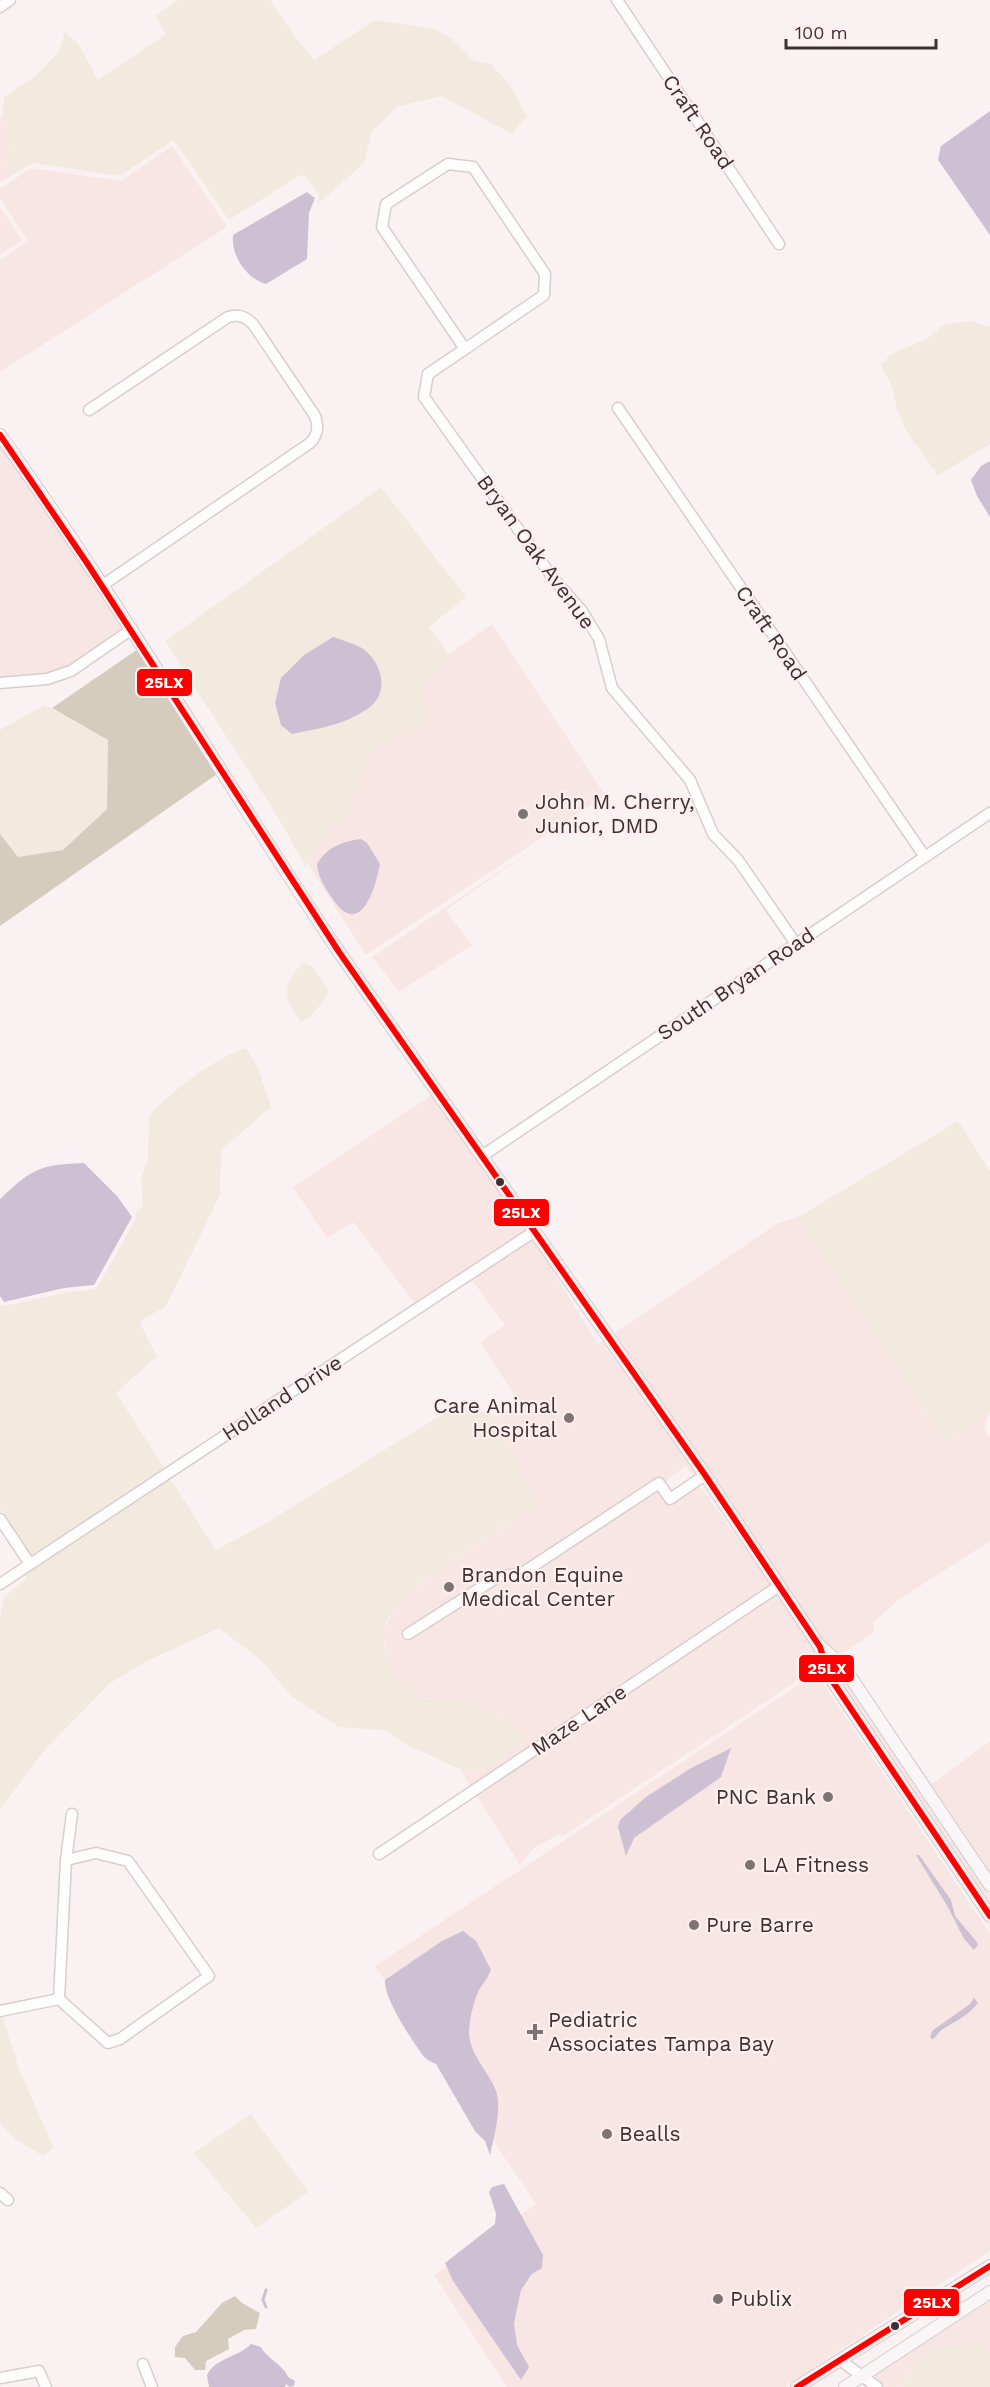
<svg xmlns="http://www.w3.org/2000/svg" width="990" height="2387" viewBox="0 0 990 2387" font-family="'Work Sans',sans-serif">
  <style>
    .built { fill: #f8e6e5 }
    .green { fill: #f2eade }
    .forest { fill: #d6ccbd }
    .water { fill: #ccc0d2 }
    .lines { fill: none; stroke-linecap: round; stroke-linejoin: round }
    .stream { stroke: #ccc0d2; stroke-width: 3 }
    .minor-casing { stroke: #d8cece; stroke-width: 13 }
    .major-casing { stroke: #d3cdcd; stroke-width: 14 }
    .minor { stroke: #fefdfd; stroke-width: 10 }
    .major { stroke: #faf5f7; stroke-width: 12 }
    .bus-1-casing { stroke: #fdefef; stroke-width: 10 }
    .bus-1 { stroke: #f00; stroke-width: 6 }
    .poi-dot { fill: #7f7474; stroke: #fdefef; stroke-width: 2 }
    .bus-dot { fill: #3d3030; stroke: #fdefef; stroke-width: 2 }
    .labels { text-anchor: middle; stroke-width: 4.5; stroke-linejoin: round; paint-order: stroke }
    .street-label { font-size: 21px; fill: #3d3030; stroke: #fdefef }
    .poi-label { font-size: 21px; fill: #3d3030; stroke: #fdefef; text-anchor: start }
    .line-badge { stroke: #fdefef; stroke-width: 2 }
    .badge-label { font-size: 16px; text-anchor: middle; font-weight: bold; fill: #fff }
  </style>
  <rect width="100%" height="100%" fill="#faf2f2"/>
  <g class="built">
    <polygon points="3,115 9,140 7,171 14,174 0,183 0,116"/>
    <polygon points="172,146 227,227 0,372 0,260 28,241 0,198 0,189 31,168 121,181"/>
    <polygon points="0,207 22,240 0,255"/>
    <polygon points="0,445 124,628 69,666 46,674 0,678"/>
    <polygon points="492,624 605,795 366,955 258,786"/>
    <polygon points="564,828 446,910 472,945 399,992 372,957"/>
    <polygon points="432,1095 527,1230 415,1304 353,1222 327,1238 293,1187"/>
    <polygon points="798,1217 946,1443 990,1411 984,1428 990,1439 990,1541 897,1601 874,1622 873,1633 842,1654 932,1784 990,1741 990,1875 848,1662 822,1640 612,1335 778,1223"/>
    <polygon points="533,1239 598,1344 602,1341 697,1474 693,1476 686,1466 665,1481 656,1479 519,1569 496,1571 400,1633 405,1641 501,1581 524,1578 657,1491 665,1502 673,1503 699,1485 772,1585 742,1617 777,1594 815,1650 822,1674 818,1669 813,1670 563,1836 559,1834 534,1848 520,1865 460,1769 469,1773 489,1767 526,1738 504,1718 462,1701 419,1698 390,1675 383,1630 400,1601 441,1567 536,1504 496,1417 518,1401 480,1342 505,1325 471,1279"/>
    <polygon points="831,1663 839,1669 990,1896 990,1906 834,1673"/>
    <polygon points="816,1673 990,1934 990,2251 784,2387 507,2387 434,2275 536,2204 375,1966"/>
    <polygon points="990,2298 990,2355 982,2346 911,2369 902,2387 885,2387 870,2370"/>
  </g>
  <g class="green">
    <polygon points="178,0 270,0 296,38 314,60 375,20 435,29 451,38 474,61 491,64 510,85 527,116 512,134 442,96 397,107 372,131 364,163 317,205 319,195 306,176 300,175 229,220 175,142 172,141 120,176 33,163 14,174 7,171 9,140 3,115 4,97 38,74 59,51 65,32 78,43 98,80 166,34 155,16"/>
    <polygon points="970,321 990,327 990,444 938,475 906,431 898,412 891,385 881,365 890,355 928,338 943,325"/>
    <path d="M 381,487 L 466,597 L 429,627 L 449,655 C 444,670 427,678 419,692 L 429,713 L 421,722 L 368,753 L 363,775 L 348,807 L 348,817 L 327,829 L 306,864 L 307,870 L 277,815 L 165,641 Z"/>
    <polygon points="45,705 108,740 107,809 63,850 18,857 0,834 0,730"/>
    <path d="M 303,963 L 312,966 L 330,992 L 309,1019 L 301,1021 C 282,999 282,984 303,963 Z"/>
    <path d="M 246,1048 L 258,1068 L 271,1107 L 221,1150 L 220,1195 L 166,1306 L 139,1322 L 157,1356 L 116,1393 L 165,1469 L 32,1556 L 0,1509 L 0,1305 L 4,1306 L 64,1293 L 95,1289 L 98,1286 L 136,1219 L 135,1213 L 143,1206 L 141,1179 L 148,1158 L 149,1115 C 179,1086 206,1063 246,1048 Z"/>
    <polygon points="958,1121 990,1171 990,1411 946,1443 798,1217"/>
    <path d="M 459,1404 L 496,1417 L 537,1504 C 502,1527 393,1590 384,1629 C 382,1639 389,1664 391,1675 L 421,1699 L 460,1700 L 504,1718 L 527,1738 L 489,1767 L 469,1773 L 409,1746 L 385,1730 L 339,1727 L 291,1696 L 260,1659 L 219,1628 L 147,1661 L 109,1684 L 43,1752 L 0,1810 L 0,1617 L 4,1597 L 27,1578 L 24,1574 L 170,1478 L 216,1550 L 263,1525 Z"/>
    <polygon points="3,2016 19,2069 54,2148 43,2156 15,2139 0,2123 0,2017"/>
    <polygon points="251,2114 308,2192 256,2228 194,2153"/>
    <polygon points="961,2344 982,2346 990,2355 990,2387 902,2387 911,2369 933,2350"/>
  </g>
  <g class="forest">
    <polygon points="138,649 217,774 0,926 0,834 18,857 63,850 107,809 108,740 52,708"/>
    <polygon points="235,2296 242,2303 260,2313 256,2329 244,2330 228,2339 229,2349 206,2361 205,2370 195,2370 185,2358 175,2357 175,2347 183,2336 196,2332 222,2303"/>
  </g>
  <g class="water">
    <polygon points="990,111 990,235 938,160 941,146"/>
    <path d="M 307,192 L 315,198 L 309,213 L 307,259 L 266,284 C 246,278 231,256 233,235 Z"/>
    <polygon points="990,461 990,517 977,496 971,480 981,466"/>
    <path d="M 333,637 C 342,640 352,643 360,647 C 378,657 390,686 374,703 C 371,707 364,711 359,714 C 339,726 314,729 292,734 L 281,725 L 275,703 L 281,678 L 304,655 Z"/>
    <path d="M 361,839 L 367,843 L 380,864 C 375,890 360,940 332,898 C 325,888 318,877 317,864 C 326,848 343,841 361,839 Z"/>
    <path d="M 84,1163 L 117,1196 L 132,1217 L 94,1285 L 64,1288 L 4,1302 L 0,1296 L 0,1199 C 33,1168 39,1165 84,1163 Z"/>
    <polygon points="731,1748 721,1777 634,1838 626,1856 618,1827 620,1820 646,1797 691,1768"/>
    <polygon points="916,1855 919,1855 951,1900 955,1916 976,1941 978,1945 974,1950 964,1939 949,1909"/>
    <path d="M 463,1931 L 476,1941 L 491,1970 C 488,1978 483,1983 479,1990 C 473,2003 469,2021 469,2035 C 471,2057 491,2074 497,2094 C 501,2113 494,2136 490,2155 L 485,2141 L 475,2131 L 436,2064 C 432,2062 427,2060 424,2057 C 412,2040 384,2000 385,1980 L 442,1941 Z"/>
    <path d="M 974,1998 L 978,2003 C 969,2015 956,2021 943,2029 C 939,2031 937,2036 933,2039 L 930,2038 L 932,2031 L 970,2004 Z"/>
    <polygon points="504,2184 543,2255 542,2268 532,2274 521,2290 514,2323 517,2345 529,2367 521,2380 453,2281 445,2263 495,2224 496,2214 489,2192 492,2187"/>
    <path d="M 251,2344 L 261,2347 C 267,2359 284,2365 288,2377 L 295,2381 L 294,2386 L 290,2387 L 286,2384 L 285,2387 L 209,2387 L 207,2375 C 215,2358 239,2357 251,2344 Z"/>
  </g>
  <g class="lines">
    <polyline class="stream" points="266,2290 263,2300 266,2307"/>
    <g class="minor-casing">
      <g id="minor">
        <polyline points="617,0 779,244"/>
        <polyline points="0,7 10,0"/>
        <polygon points="448,164 473,167 545,274 544,295 465,349 382,227 386,204"/>
        <polyline points="465,349 428,374 424,397 553,578 582,611 599,639 612,688 690,780 713,834 738,860 796,944"/>
        <polyline points="618,408 925,857"/>
        <path d="M 89,410 L 228,317 C 238,314 245,316 253,324 L 315,416 C 319,427 318,435 310,443 L 103,585"/>
        <polyline points="0,683 47,679 71,671 132,629"/>
        <polyline points="482,1156 990,813"/>
        <polyline points="0,1519 30,1564"/>
        <polyline points="0,1584 535,1231"/>
        <polyline points="408,1634 499,1576 521,1574 659,1483 670,1499 705,1475"/>
        <polyline points="379,1854 779,1586"/>
        <polyline points="66,1860 96,1853 128,1861 209,1976 120,2039 108,2043 59,1999 66,1860 72,1814"/>
        <polyline points="0,2011 59,1999"/>
        <polyline points="0,2193 8,2200"/>
        <polyline points="840,2360 877,2387"/>
        <polyline points="143,2364 152,2387"/>
        <polyline points="0,2378 39,2371 46,2387"/>
      </g>
    </g>
    <g class="major-casing">
      <g id="major">
        <path d="M 0,435 C 120,603 224,781 339,952 L 705,1475 L 820,1647 L 829,1676 L 990,1916"/>
        <polyline points="821,1647 843,1666 990,1885"/>
        <polyline points="797,2387 990,2266"/>
        <polyline points="845,2387 990,2292"/>
      </g>
    </g>
    <use href="#minor" class="minor"/>
    <use href="#major" class="major"/>
    <g class="bus-1-casing">
      <g id="bus-1">
        <polyline points="0,435 87,563 339,952 705,1475 820,1647 829,1676 990,1916"/>
        <polyline points="797,2387 990,2266"/>
      </g>
    </g>
    <use href="#bus-1" class="bus-1"/>
  </g>
  <g class="poi-dot">
    <circle cx="523" cy="814" r="6"/>
    <circle cx="569" cy="1418" r="6"/>
    <circle cx="449" cy="1587" r="6"/>
    <circle cx="828" cy="1797" r="6"/>
    <circle cx="750" cy="1865" r="6"/>
    <circle cx="694" cy="1925" r="6"/>
    <path d="M532 2023h6v6h6v6h-6v6h-6v-6h-6v-6h6z"/>
    <circle cx="607" cy="2134" r="6"/>
    <circle cx="718" cy="2299" r="6"/>
  </g>
  <g class="bus-dot">
    <circle cx="500" cy="1182" r="5"/>
    <circle cx="895" cy="2326" r="5"/>
  </g>
  <g class="labels">
    <g class="street-label">
      <text transform="translate(698 122) rotate(56)" y="7">Craft Road</text>
      <text transform="translate(536 552) rotate(54)" y="7">Bryan Oak Avenue</text>
      <text transform="translate(771 633) rotate(56)" y="7">Craft Road</text>
      <text transform="translate(736 984) rotate(-34)" y="7">South Bryan Road</text>
      <text transform="translate(282 1398) rotate(-33)" y="7">Holland Drive</text>
      <text transform="translate(579 1720) rotate(-34)" y="7">Maze Lane</text>
    </g>
    <g class="poi-label">
      <text x="535" y="809">John M. Cherry,<tspan x="535" dy="24">Junior, DMD</tspan></text>
      <text x="557" y="1413" text-anchor="end">Care Animal<tspan x="557" dy="24">Hospital</tspan></text>
      <text x="461" y="1582">Brandon Equine<tspan x="461" dy="24">Medical Center</tspan></text>
      <text x="816" y="1804" text-anchor="end">PNC Bank</text>
      <text x="762" y="1872">LA Fitness</text>
      <text x="706" y="1932">Pure Barre</text>
      <text x="548" y="2027">Pediatric<tspan x="548" dy="24">Associates Tampa Bay</tspan></text>
      <text x="619" y="2141">Bealls</text>
      <text x="730" y="2306">Publix</text>
    </g>
  </g>
  <g class="line-badge">
    <rect x="136" y="668" width="57" height="29" rx="6" fill="#f00"/>
    <rect x="493" y="1198" width="57" height="29" rx="6" fill="#f00"/>
    <rect x="798" y="1654" width="57" height="29" rx="6" fill="#f00"/>
    <rect x="903" y="2288" width="57" height="29" rx="6" fill="#f00"/>
  </g>
  <g class="badge-label">
    <text x="164" y="688">25LX</text>
    <text x="521" y="1218">25LX</text>
    <text x="827" y="1674">25LX</text>
    <text x="932" y="2308">25LX</text>
  </g>
  <path d="M786 39v9h150v-9" fill="none" stroke="#3d3030" stroke-width="3"/>
  <text x="795" y="39" font-size="18" fill="#3d3030" stroke="#fdefef" stroke-width="4.5" paint-order="stroke">100 m</text>
</svg>
